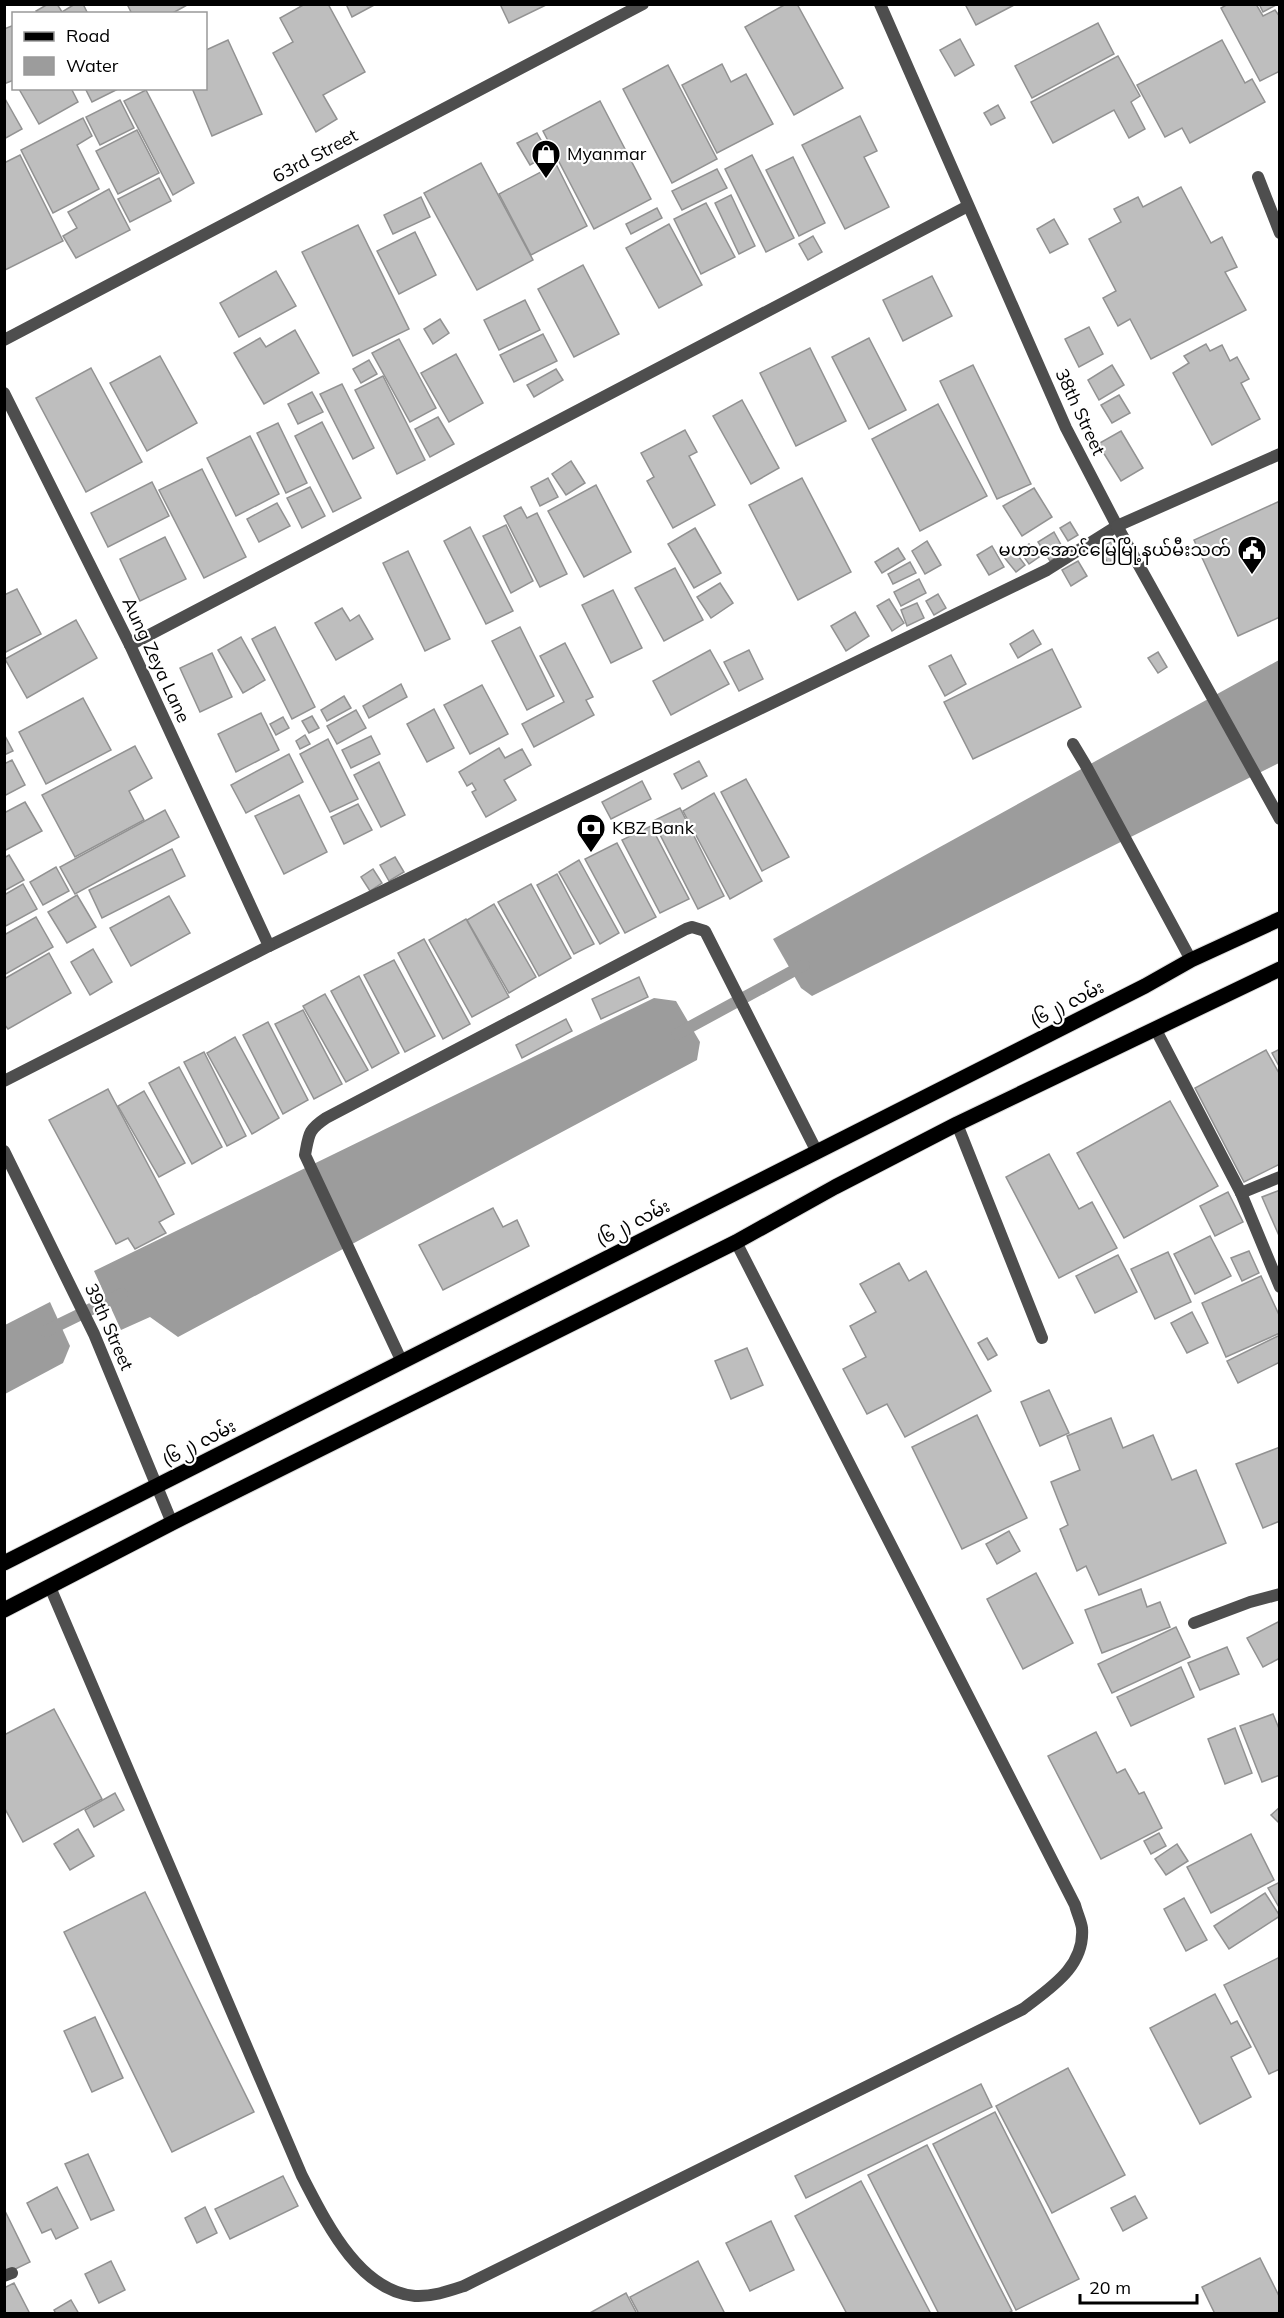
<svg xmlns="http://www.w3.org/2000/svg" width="1284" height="2318" viewBox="0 0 1284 2318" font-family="Mulish,'Noto Sans Myanmar',sans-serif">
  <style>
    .water { fill: #9c9c9c }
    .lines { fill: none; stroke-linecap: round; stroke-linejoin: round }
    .stream { stroke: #9c9c9c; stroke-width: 12 }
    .building { fill: #bebebe; stroke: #929292; stroke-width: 1.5 }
    .primary-casing { stroke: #dbdbdb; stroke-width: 17 }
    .lane { stroke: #4e4e4e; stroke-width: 12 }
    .street { stroke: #4e4e4e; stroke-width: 12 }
    .primary { stroke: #000; stroke-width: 15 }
    .labels { text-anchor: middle; stroke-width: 4.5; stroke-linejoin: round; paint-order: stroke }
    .poi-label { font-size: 18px; fill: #000; stroke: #fff; text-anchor: start }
    .street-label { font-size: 18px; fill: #000; stroke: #fff }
  </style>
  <rect width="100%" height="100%" fill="#fff"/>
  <g class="water">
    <polygon points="1279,660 1279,763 812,996 801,988 773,939"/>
    <polygon points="654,998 676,1001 700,1042 697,1060 178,1337 150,1317 121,1330 94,1271"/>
    <polygon points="50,1302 70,1346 63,1363 5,1394 5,1325"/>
  </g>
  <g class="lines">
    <g class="stream">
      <polyline points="677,1034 804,965"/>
      <polyline points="46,1331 122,1294"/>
    </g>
  </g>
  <g class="building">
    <polygon points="48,4 57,4 62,12 75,4 83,4 88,14 38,14 36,11"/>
    <polygon points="127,4 189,4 171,14 132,14"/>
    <polygon points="305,4 328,4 365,72 323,95 337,119 316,132 273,53 293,42 280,18"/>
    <polygon points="346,4 376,4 352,17"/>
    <polygon points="500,4 546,4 546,5 509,23"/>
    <polygon points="786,4 797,4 843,88 794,115 745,27"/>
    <polygon points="965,4 1016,4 976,25"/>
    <polygon points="1228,4 1256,4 1263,16 1275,10 1280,17 1280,71 1260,81 1221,8"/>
    <polygon points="1259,4 1278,4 1263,12"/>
    <polygon points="1098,23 1114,54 1032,98 1015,66"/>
    <polygon points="14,25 14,80 4,84 4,29"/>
    <polygon points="960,39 974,65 955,76 940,50"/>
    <polygon points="228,40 262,114 212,136 192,88 206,88 206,50"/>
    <polygon points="1222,40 1245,83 1252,79 1265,102 1190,143 1182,128 1165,137 1137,85"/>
    <polygon points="1118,56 1140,96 1131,102 1145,129 1129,138 1114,110 1053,143 1031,102"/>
    <polygon points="722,64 731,82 746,74 773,124 717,153 682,85"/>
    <polygon points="668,65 717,159 672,183 623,89"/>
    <polygon points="71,88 78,102 39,124 19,89"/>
    <polygon points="85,88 120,88 92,102"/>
    <polygon points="146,90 194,183 173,195 124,101"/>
    <polygon points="4,97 22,129 4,139"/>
    <polygon points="120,100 134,128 100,145 86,117"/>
    <polygon points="600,101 651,199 594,229 543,131"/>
    <polygon points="998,105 1005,118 991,125 984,113"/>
    <polygon points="860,116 877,151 864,157 889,207 845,229 802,145"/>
    <polygon points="83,118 92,136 77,145 99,189 53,213 21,150"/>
    <polygon points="137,130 159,173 118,194 96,151"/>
    <polygon points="537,133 549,154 530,165 517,143"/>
    <polygon points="20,155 63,241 5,270 4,163"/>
    <polygon points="752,155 794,238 766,252 725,169"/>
    <polygon points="793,157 825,223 799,236 766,170"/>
    <polygon points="481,163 533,260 477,290 424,193"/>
    <polygon points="556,164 587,226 531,255 499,194"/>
    <polygon points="717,169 727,188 682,210 672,191"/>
    <polygon points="159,178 171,201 130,222 118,199"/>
    <polygon points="1181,187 1211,243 1222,237 1237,267 1225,272 1246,310 1151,359 1130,319 1118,326 1103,298 1116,291 1089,239 1121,222 1114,209 1138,197 1143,207"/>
    <polygon points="109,189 130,230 76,258 63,236 77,228 68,212"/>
    <polygon points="731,195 755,246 739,254 715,203"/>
    <polygon points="421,197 430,217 393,234 384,215"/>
    <polygon points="706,203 735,257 701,274 674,219"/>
    <polygon points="657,208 662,218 631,234 626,224"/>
    <polygon points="1054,219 1068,244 1050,253 1037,229"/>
    <polygon points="669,224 702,285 659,308 626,248"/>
    <polygon points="358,225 409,329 353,356 302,252"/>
    <polygon points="415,232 436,275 399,294 377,251"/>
    <polygon points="813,236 822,252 808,260 799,244"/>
    <polygon points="583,265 619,334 574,357 538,289"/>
    <polygon points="276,271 296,306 239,337 220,303"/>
    <polygon points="932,276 952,316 903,341 883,300"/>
    <polygon points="525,300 540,330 499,350 484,320"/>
    <polygon points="440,319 449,333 433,344 424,329"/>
    <polygon points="1089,327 1103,354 1079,367 1065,339"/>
    <polygon points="295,330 319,373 264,404 234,353 260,338 266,347"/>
    <polygon points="543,334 557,361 514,382 500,355"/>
    <polygon points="869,338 906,410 869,429 832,357"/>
    <polygon points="399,339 436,408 410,422 372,353"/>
    <polygon points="1206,344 1210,351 1222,345 1230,361 1237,357 1249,379 1241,383 1260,419 1212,445 1173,373 1189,363 1184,356"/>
    <polygon points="810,348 846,421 796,446 760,373"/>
    <polygon points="456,354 483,403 449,422 421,373"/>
    <polygon points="160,356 197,423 147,451 110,383"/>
    <polygon points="369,360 377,374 361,383 353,369"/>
    <polygon points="973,365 1031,484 997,499 940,381"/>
    <polygon points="1112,365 1124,385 1099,400 1088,380"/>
    <polygon points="91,368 142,462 86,492 36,398"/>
    <polygon points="556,369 563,380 534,397 527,385"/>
    <polygon points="383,376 425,460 397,474 355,390"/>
    <polygon points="342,384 374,448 353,459 320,394"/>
    <polygon points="312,392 323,412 298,424 288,404"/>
    <polygon points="1119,395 1130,413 1112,423 1101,405"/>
    <polygon points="742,400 779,468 751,484 713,416"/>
    <polygon points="938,404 987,496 920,531 872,439"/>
    <polygon points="438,417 454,444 430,457 415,429"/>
    <polygon points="322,422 361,498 333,512 295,436"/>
    <polygon points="278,423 307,483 286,493 257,433"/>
    <polygon points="685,430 697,452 689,456 715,505 673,528 647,481 654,477 641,453"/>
    <polygon points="1121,431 1143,468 1121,481 1098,444"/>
    <polygon points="250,436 279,494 236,516 207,458"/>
    <polygon points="571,461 585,483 566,495 552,474"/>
    <polygon points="202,469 246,557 204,578 159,490"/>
    <polygon points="548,478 558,497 540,506 531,487"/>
    <polygon points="802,478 851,572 798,600 749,505"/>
    <polygon points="152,482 169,516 108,547 91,513"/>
    <polygon points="596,485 631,552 584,577 548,511"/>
    <polygon points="310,487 325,516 302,528 287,498"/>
    <polygon points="1034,488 1052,517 1022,536 1003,506"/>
    <polygon points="1280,501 1280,617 1238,636 1194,540"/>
    <polygon points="277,503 290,526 259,542 247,519"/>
    <polygon points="521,507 527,518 537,513 567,574 540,587 504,516"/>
    <polygon points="1070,522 1078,535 1068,541 1060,528"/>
    <polygon points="506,525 533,581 511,593 483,536"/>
    <polygon points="470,527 513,611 486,624 444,541"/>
    <polygon points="695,528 721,573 694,588 668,544"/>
    <polygon points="1054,532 1065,552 1050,561 1038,542"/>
    <polygon points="165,537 186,579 140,601 120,559"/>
    <polygon points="927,541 941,565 925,574 912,551"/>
    <polygon points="1111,542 1119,556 1108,563 1099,549"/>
    <polygon points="1029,544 1039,557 1029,564 1019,550"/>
    <polygon points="992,546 1004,567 989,575 977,555"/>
    <polygon points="898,548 905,559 882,573 875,562"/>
    <polygon points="1013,549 1025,565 1016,572 1003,556"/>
    <polygon points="408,551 450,639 425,651 383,563"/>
    <polygon points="1078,561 1087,576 1071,586 1062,570"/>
    <polygon points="910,562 916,573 893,584 888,574"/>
    <polygon points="675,568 703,620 664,641 635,588"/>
    <polygon points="919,579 926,593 901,606 894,592"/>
    <polygon points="720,583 733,603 711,618 697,597"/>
    <polygon points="17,589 41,634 4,653 4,595"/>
    <polygon points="613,590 642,648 611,663 582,605"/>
    <polygon points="938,594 946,608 934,615 926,601"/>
    <polygon points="889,599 904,623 892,631 877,606"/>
    <polygon points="917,603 924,618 907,626 901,610"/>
    <polygon points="342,608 350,621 359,615 373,639 336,660 315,623"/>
    <polygon points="855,612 869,636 846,651 831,626"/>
    <polygon points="76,620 97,658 27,698 5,659"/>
    <polygon points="275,627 315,707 292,719 252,639"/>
    <polygon points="520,627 554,696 527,710 492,641"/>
    <polygon points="1033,630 1041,644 1018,658 1010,644"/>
    <polygon points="241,637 265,680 243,693 218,650"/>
    <polygon points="565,643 593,697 586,700 594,715 534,747 522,724 564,702 540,656"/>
    <polygon points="1052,649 1081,707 973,759 944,702"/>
    <polygon points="710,650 729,684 671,715 653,681"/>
    <polygon points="749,650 763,679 739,691 724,662"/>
    <polygon points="1158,652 1167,667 1158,673 1148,658"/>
    <polygon points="212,653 232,697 200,712 180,668"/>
    <polygon points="951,655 966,684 945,696 929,666"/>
    <polygon points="401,684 407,697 369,718 363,706"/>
    <polygon points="482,685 508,734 470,754 444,705"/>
    <polygon points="344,696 351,708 327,721 321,710"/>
    <polygon points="83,698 111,750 46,784 19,732"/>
    <polygon points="434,709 454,748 427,762 407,724"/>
    <polygon points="356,710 366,728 337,744 327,726"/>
    <polygon points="261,713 279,750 236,772 218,734"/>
    <polygon points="312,716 319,728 309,733 302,721"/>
    <polygon points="283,717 289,728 276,735 270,724"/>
    <polygon points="4,734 13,751 4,755"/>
    <polygon points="305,735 310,744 300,749 296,741"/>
    <polygon points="371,736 380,754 351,768 342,750"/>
    <polygon points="328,739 358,799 330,812 300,754"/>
    <polygon points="135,746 152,778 129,791 144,820 75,857 42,795"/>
    <polygon points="499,748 505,758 522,749 531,765 504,780 516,800 486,817 472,792 476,790 472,783 467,786 459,772"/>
    <polygon points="289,754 303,782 246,813 231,785"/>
    <polygon points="12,760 25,785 4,796 4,764"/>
    <polygon points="699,761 707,776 682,789 674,774"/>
    <polygon points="379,762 405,815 381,827 354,775"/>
    <polygon points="746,779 789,857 762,871 721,792"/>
    <polygon points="642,781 651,799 611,819 602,802"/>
    <polygon points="714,793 762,881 730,899 683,811"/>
    <polygon points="299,795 327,852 284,874 255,816"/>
    <polygon points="25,802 42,831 4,851 4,813"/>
    <polygon points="358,804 372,830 344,844 331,817"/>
    <polygon points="680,808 724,896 698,909 653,821"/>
    <polygon points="165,810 179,837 75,894 60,867"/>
    <polygon points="651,826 689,899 660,913 622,840"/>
    <polygon points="617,843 656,917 625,933 585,859"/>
    <polygon points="172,849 185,876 102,918 89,890"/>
    <polygon points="9,855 24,880 4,891 4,858"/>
    <polygon points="395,857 404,872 389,881 380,865"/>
    <polygon points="579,860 619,933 600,944 559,872"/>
    <polygon points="56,867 69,891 43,905 30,882"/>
    <polygon points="373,869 382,883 370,891 361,877"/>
    <polygon points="557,874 594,944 574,954 537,885"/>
    <polygon points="23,884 37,909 4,927 4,895"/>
    <polygon points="531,884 571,958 539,976 498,902"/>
    <polygon points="77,895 96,927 67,943 48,912"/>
    <polygon points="169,896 190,933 131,966 110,928"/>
    <polygon points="494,904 536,977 509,993 467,920"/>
    <polygon points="36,917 53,947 4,975 4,935"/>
    <polygon points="466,919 509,997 472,1017 429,940"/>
    <polygon points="424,939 470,1024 443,1039 398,953"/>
    <polygon points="93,949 112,982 90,995 71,962"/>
    <polygon points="49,953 71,993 8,1029 4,1024 4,979"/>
    <polygon points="394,960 435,1036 405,1052 364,975"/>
    <polygon points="359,976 399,1053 372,1068 331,991"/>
    <polygon points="639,977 648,997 601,1019 592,999"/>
    <polygon points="325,994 368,1070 346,1082 303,1006"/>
    <polygon points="303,1010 342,1084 314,1099 275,1024"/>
    <polygon points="566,1019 572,1031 522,1058 516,1045"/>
    <polygon points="268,1022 308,1100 283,1114 243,1035"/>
    <polygon points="235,1037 279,1118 252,1134 207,1053"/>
    <polygon points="1280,1049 1280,1068 1272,1053"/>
    <polygon points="1266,1050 1280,1075 1280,1164 1244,1182 1195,1088"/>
    <polygon points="204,1052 246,1136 227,1146 184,1062"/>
    <polygon points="179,1067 222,1147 192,1164 149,1083"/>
    <polygon points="108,1089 174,1214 159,1222 166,1233 135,1249 128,1238 116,1244 49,1120"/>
    <polygon points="144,1091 185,1163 159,1177 118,1106"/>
    <polygon points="1170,1101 1218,1186 1124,1238 1077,1153"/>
    <polygon points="1049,1154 1079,1209 1092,1202 1117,1248 1059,1278 1006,1177"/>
    <polygon points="1280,1190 1280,1238 1262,1197"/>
    <polygon points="1228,1192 1243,1222 1215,1236 1200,1206"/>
    <polygon points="493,1208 503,1227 517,1220 529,1246 443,1290 419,1245"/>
    <polygon points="1210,1236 1231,1276 1195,1294 1174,1254"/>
    <polygon points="1249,1251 1259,1273 1242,1281 1231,1258"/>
    <polygon points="1168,1252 1191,1302 1155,1319 1131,1269"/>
    <polygon points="1118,1255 1137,1292 1095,1313 1076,1276"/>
    <polygon points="899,1263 909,1281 926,1271 991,1391 905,1437 887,1404 867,1414 843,1369 866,1357 850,1326 876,1312 860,1284"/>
    <polygon points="1261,1276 1280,1317 1280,1333 1226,1357 1202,1303"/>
    <polygon points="1192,1312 1208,1343 1187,1353 1171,1323"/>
    <polygon points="1280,1335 1280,1362 1238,1383 1227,1361"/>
    <polygon points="987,1338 997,1355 988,1360 978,1343"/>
    <polygon points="747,1348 763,1385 731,1399 715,1361"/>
    <polygon points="1049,1390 1069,1433 1040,1446 1021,1402"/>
    <polygon points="977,1415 1027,1518 962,1549 912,1447"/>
    <polygon points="1111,1418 1123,1448 1153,1435 1172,1480 1196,1470 1226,1543 1099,1595 1086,1566 1077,1571 1060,1529 1068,1525 1051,1482 1080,1470 1067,1436"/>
    <polygon points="1280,1447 1280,1521 1263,1528 1236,1464"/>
    <polygon points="1009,1531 1020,1551 997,1564 986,1544"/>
    <polygon points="1036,1573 1073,1643 1023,1669 987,1599"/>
    <polygon points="1141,1589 1147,1607 1160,1602 1170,1627 1102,1653 1085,1610"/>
    <polygon points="1280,1621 1280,1658 1263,1667 1247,1638"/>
    <polygon points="1176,1627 1190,1657 1112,1693 1098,1664"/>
    <polygon points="1227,1647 1239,1674 1200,1690 1188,1663"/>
    <polygon points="1181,1667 1194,1697 1131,1726 1117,1697"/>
    <polygon points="54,1709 102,1799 23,1842 4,1807 4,1735"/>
    <polygon points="1273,1714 1280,1731 1280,1775 1262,1782 1240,1726"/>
    <polygon points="1235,1728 1252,1773 1225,1784 1208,1739"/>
    <polygon points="1096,1732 1117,1773 1125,1769 1139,1794 1144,1792 1162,1828 1101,1859 1048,1756"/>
    <polygon points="115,1793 124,1810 94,1827 85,1810"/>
    <polygon points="1280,1807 1280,1824 1271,1815"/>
    <polygon points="78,1829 94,1856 70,1870 54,1844"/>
    <polygon points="1159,1833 1166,1846 1151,1854 1144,1841"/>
    <polygon points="1251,1834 1274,1880 1211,1913 1187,1867"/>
    <polygon points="1177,1844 1188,1861 1166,1875 1155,1859"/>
    <polygon points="1280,1882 1280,1909 1268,1888"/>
    <polygon points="145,1892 254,2112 172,2152 64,1932"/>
    <polygon points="1265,1893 1280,1916 1229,1949 1214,1926"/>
    <polygon points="1184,1898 1207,1940 1186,1951 1164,1909"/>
    <polygon points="1280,1957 1280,2069 1269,2074 1224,1985"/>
    <polygon points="1215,1994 1231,2024 1237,2021 1251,2047 1231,2057 1251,2097 1200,2124 1150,2028"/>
    <polygon points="95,2017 123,2078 92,2092 64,2031"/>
    <polygon points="1068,2068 1125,2175 1052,2213 996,2106"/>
    <polygon points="981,2084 992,2107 806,2198 795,2176"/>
    <polygon points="995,2112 1079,2279 1016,2310 933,2144"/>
    <polygon points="927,2145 1012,2311 1007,2314 939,2314 868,2175"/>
    <polygon points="88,2154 114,2210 91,2220 65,2164"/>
    <polygon points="283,2176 298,2206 230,2239 215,2209"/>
    <polygon points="861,2181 931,2314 847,2314 795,2216"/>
    <polygon points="57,2187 78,2228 56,2239 51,2229 42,2233 27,2203"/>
    <polygon points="1135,2196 1147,2218 1123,2231 1111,2208"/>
    <polygon points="205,2207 217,2233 197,2243 185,2218"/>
    <polygon points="4,2209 30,2262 7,2273 4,2268"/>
    <polygon points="771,2221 794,2270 750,2291 726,2243"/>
    <polygon points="1260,2258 1280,2298 1280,2314 1215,2314 1202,2287"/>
    <polygon points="111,2261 125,2290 99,2303 85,2274"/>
    <polygon points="698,2261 725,2314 639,2314 630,2297"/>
    <polygon points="14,2283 30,2314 4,2314 4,2288"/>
    <polygon points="626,2293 637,2314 588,2314"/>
    <polygon points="71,2300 79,2314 56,2314 54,2310"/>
  </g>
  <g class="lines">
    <g class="primary-casing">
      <g id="primary">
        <polyline points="4,1563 1145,986 1191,960 1280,919"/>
        <polyline points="4,1610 172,1523 736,1242 835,1187 957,1124 1280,969"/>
      </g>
    </g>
    <g class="lane">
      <polyline points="1073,744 1085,764 1191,960"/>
      <polyline points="269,946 1047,570 1117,526"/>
      <path d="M 402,1362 L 305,1155 C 309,1134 308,1130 326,1118 L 686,929 L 692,927 L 705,931 L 817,1152"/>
      <path d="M 50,1587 L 302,2176 C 325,2220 358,2291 415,2296 C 432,2297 449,2291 464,2286 L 1023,2009 C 1050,1988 1085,1967 1082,1928 C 1081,1921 1077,1913 1075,1905 L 736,1242"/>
    </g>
    <g class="street">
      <polyline points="880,4 1066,428 1117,526 1280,819"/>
      <polyline points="1258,177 1280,233"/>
      <polyline points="4,340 643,4"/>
      <polyline points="4,393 130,645 269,946 4,1081"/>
      <polyline points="1117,526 1280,454"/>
      <polyline points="130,645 968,206"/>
      <polyline points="1156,1030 1241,1193 1280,1287"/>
      <polyline points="957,1124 1042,1338"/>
      <polyline points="4,1151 94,1334 172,1523"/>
      <polyline points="1241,1193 1280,1177"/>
      <polyline points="1194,1623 1250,1602 1280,1594"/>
      <polyline points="4,2276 12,2273"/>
    </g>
    <use href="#primary" class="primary"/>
  </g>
  <defs>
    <g id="shop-pin" transform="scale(1.5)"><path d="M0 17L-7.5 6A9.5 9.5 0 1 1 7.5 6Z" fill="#000" stroke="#fff"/><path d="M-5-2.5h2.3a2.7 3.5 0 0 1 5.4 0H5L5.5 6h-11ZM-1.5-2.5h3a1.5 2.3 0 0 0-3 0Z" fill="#fff"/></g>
    <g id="civic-pin" transform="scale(1.5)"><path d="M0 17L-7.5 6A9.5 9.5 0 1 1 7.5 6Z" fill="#000" stroke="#fff"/><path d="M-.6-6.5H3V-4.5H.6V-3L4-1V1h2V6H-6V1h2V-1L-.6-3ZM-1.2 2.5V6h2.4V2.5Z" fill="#fff"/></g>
    <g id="bank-pin" transform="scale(1.5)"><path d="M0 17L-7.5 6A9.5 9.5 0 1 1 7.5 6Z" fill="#000" stroke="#fff"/><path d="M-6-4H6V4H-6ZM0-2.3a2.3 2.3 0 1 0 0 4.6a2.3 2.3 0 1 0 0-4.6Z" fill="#fff"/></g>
  </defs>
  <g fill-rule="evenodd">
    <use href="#shop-pin" x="546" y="154"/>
    <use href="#civic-pin" x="1252" y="550"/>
    <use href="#bank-pin" x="591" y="828"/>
  </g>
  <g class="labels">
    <g class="poi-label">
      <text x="567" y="160">Myanmar</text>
      <text x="1231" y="556" text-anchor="end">မဟာအောင်မြေမြို့နယ်မီးသတ်</text>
      <text x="612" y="834">KBZ Bank</text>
    </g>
    <g class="street-label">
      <text transform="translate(315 156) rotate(-28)" y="6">63rd Street</text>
      <text transform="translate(1080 412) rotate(65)" y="6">38th Street</text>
      <text transform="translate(156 660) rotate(65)" y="6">Aung Zeya Lane</text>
      <text transform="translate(1067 1004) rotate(-27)" y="6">(၆၂) လမ်း</text>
      <text transform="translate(633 1223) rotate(-27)" y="6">(၆၂) လမ်း</text>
      <text transform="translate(109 1327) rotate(66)" y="6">39th Street</text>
      <text transform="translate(199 1443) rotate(-27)" y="6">(၆၂) လမ်း</text>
    </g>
  </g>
  <rect width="1284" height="2318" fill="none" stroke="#000000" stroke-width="12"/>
  <rect x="12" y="12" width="195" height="78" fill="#ffffff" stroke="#999999" stroke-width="1.5"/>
  <rect x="24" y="32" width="30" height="9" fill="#000000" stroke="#999999" stroke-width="1.5"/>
  <text x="66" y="42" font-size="18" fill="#000000">Road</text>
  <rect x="24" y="57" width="30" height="18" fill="#9c9c9c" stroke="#999999" stroke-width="1.5"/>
  <text x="66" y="72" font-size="18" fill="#000000">Water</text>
  <path d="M1080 2294v9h117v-9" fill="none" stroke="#000000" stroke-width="3"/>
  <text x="1089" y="2294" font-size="18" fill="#000000" stroke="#ffffff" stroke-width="4.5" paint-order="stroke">20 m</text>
</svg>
